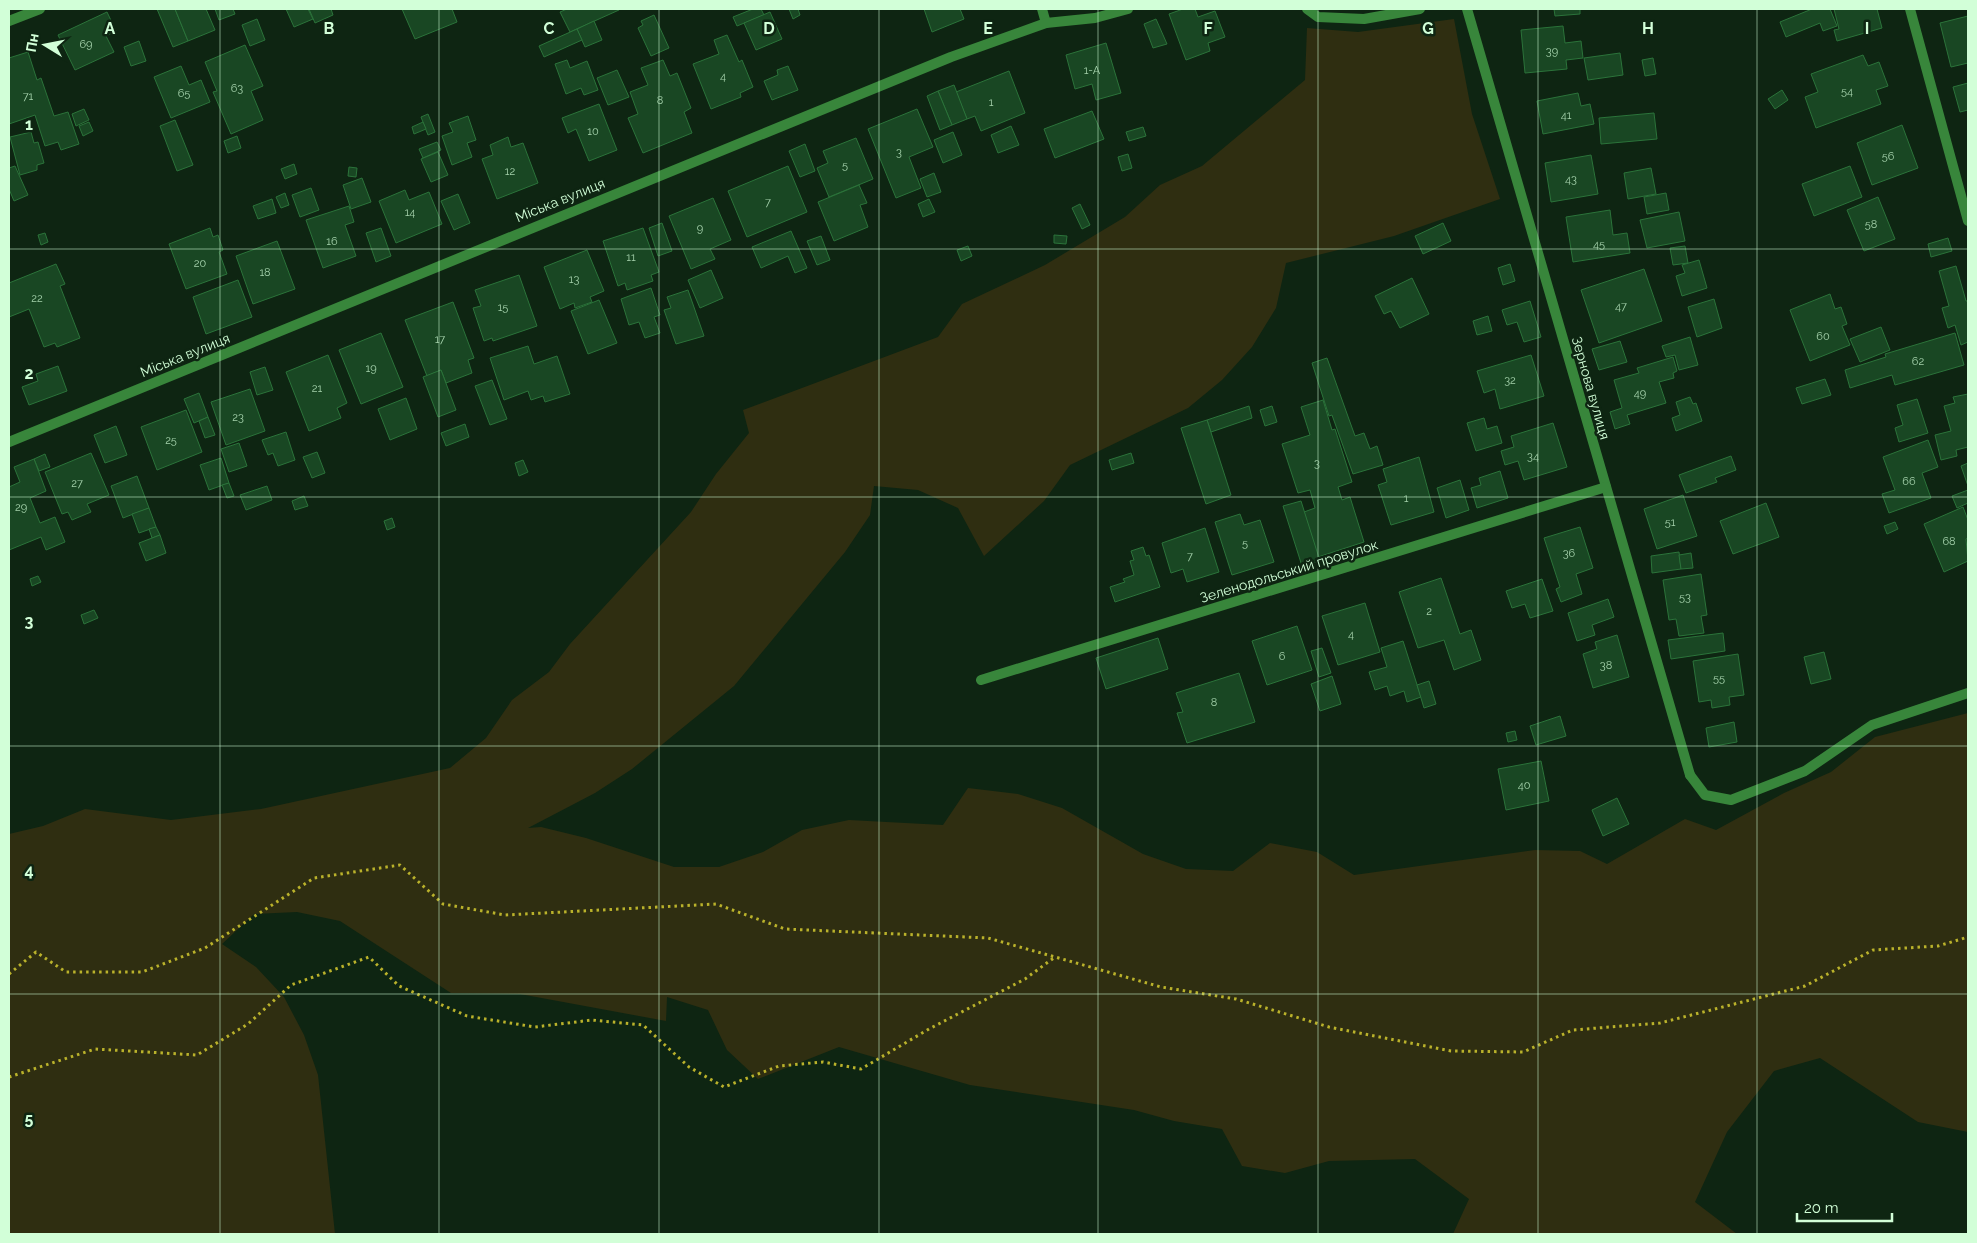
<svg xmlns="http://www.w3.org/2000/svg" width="1977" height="1243" viewBox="0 0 1977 1243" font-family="Raleway,sans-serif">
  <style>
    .green { fill: #2f2e11 }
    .building { fill: #194723; stroke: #2b733a }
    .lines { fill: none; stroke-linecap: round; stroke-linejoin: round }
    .path { stroke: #bab22b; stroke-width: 3; stroke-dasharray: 2.5 4; stroke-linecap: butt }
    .lane { stroke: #38863b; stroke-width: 10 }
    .street { stroke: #38863b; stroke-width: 10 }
    .grid { fill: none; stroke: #d2ffd8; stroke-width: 1; stroke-opacity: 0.55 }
    .labels { text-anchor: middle; stroke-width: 5; stroke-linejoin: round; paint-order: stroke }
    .number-label { font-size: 11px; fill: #a4d1ab }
    .street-label { font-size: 14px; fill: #d2ffd8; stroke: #0e2512 }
    .grid-label { font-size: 16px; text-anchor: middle; font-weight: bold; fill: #d2ffd8; stroke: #0e2512; stroke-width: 5; stroke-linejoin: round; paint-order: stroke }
  </style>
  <rect width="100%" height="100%" fill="#0e2512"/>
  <polygon class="green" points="1454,19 1472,114 1500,199 1394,236 1286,263 1276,308 1252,347 1222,380 1188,408 1070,465 1044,501 984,556 958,508 918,490 874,486 870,515 845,552 734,686 632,769 595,793 528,828 541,827 586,838 674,867 719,867 763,852 802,830 849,820 943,825 968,788 1018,794 1062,808 1143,854 1186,869 1233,871 1270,843 1317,852 1354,875 1535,850 1580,851 1607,864 1685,819 1716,830 1784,793 1831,772 1875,737 1968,713 1968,1132 1918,1122 1820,1058 1774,1071 1727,1132 1695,1202 1737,1234 1453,1234 1469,1199 1415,1159 1329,1161 1285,1173 1242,1166 1222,1129 1174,1121 1134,1110 970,1085 839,1047 758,1079 727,1050 708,1010 667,997 666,1021 520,994 451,993 340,921 297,912 254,914 222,944 256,967 284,997 304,1035 318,1075 335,1234 9,1234 9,834 43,826 85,809 171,820 261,809 450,768 486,738 512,700 549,672 570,644 691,512 716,474 749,433 743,410 938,337 962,304 1045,265 1125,217 1160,185 1202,166 1305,80 1307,28 1358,32"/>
  <g class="building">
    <polygon points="157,9 175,9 188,41 173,47"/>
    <polygon points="175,9 206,9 215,30 188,41"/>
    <polygon points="215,9 233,9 235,14 219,20"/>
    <polygon points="286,9 308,9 313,19 294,27"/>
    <polygon points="309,9 331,9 333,15 315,23"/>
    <polygon points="402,9 452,9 457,22 415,39"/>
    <polygon points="567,9 618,9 619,10 570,32 560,12"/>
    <polygon points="753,9 761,9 764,15 737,26 733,17"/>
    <polygon points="789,9 798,9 800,15 793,19"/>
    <polygon points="924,9 960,9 964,19 932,32"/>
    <polygon points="1183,9 1195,9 1198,17 1215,11 1225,37 1208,43 1210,51 1186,60 1169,14"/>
    <polygon points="1554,9 1580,9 1580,14 1555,16"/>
    <polygon points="1812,9 1830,9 1837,26 1823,31 1820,23 1786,37 1780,22"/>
    <polygon points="1834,9 1877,9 1882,28 1837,41 1834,30 1839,29"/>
    <polygon points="107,12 116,31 106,36 114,52 75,70 58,35"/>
    <polygon points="770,12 782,39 756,50 744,23"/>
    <polygon points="654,15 669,48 651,56 638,28 643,25 641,21"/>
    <polygon points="1968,16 1968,63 1951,67 1940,23"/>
    <polygon points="257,19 265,40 250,46 242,25"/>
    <polygon points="1156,19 1167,44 1153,48 1144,24"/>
    <polygon points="594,21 602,40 585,47 577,29"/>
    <polygon points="1563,26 1565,43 1581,41 1583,58 1566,60 1567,69 1525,73 1521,30"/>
    <polygon points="577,29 582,40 544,57 539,46"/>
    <polygon points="727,35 739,62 742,60 753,87 740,93 741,97 711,109 693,64 719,54 714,40"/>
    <polygon points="139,41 146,61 131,66 124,47"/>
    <polygon points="1106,43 1121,93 1096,100 1092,84 1075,89 1066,55"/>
    <polygon points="245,45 263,86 251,91 263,120 231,134 213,92 217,91 205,62"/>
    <polygon points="28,52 37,80 41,78 54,116 68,112 79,144 61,150 58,142 45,146 35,115 9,124 9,58"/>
    <polygon points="1620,53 1623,75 1588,80 1584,58"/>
    <polygon points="1863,55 1868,66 1879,62 1888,86 1876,90 1881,104 1816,128 1805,97 1818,92 1811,74"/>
    <polygon points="1653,58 1656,74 1645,76 1642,60"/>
    <polygon points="567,60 570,68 587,61 598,90 584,95 581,88 566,94 555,64"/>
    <polygon points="663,60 670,76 677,73 691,108 684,112 692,133 643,153 628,118 638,114 630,92 648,85 641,68"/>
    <polygon points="181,66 189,85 201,80 210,102 171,118 154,77"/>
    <polygon points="788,66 798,90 772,100 764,81 778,75 777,70"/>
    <polygon points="617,70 629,97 608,105 597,78"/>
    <polygon points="1009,71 1025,113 981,131 975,116 967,119 956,92"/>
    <polygon points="1968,83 1968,110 1960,112 1953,87"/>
    <polygon points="954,85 967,119 952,125 938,91"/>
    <polygon points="1782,90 1788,100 1775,109 1768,99"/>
    <polygon points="938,91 952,125 940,130 927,96"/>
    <polygon points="1578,93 1581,106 1590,104 1594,124 1543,134 1537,101"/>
    <polygon points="599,104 617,150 589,161 576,129 568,133 562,118"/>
    <polygon points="84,109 89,120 76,126 72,114"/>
    <polygon points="917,109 933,147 909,157 921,188 896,198 868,129"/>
    <polygon points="1092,111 1104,139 1055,158 1044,129"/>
    <polygon points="1654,113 1657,139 1601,144 1599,118"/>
    <polygon points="428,114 435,132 428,135 421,117"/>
    <polygon points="468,116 476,140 467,143 472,157 452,165 442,136 453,132 449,123"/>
    <polygon points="175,120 193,165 177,171 160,126"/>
    <polygon points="89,122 93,131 83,136 79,126"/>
    <polygon points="423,122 426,129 414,134 412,127"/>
    <polygon points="1902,125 1918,168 1872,185 1857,143"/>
    <polygon points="1011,126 1019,145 998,153 991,135"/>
    <polygon points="1143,127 1146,136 1129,141 1126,132"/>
    <polygon points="31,132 34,143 38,142 44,163 37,165 37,170 20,175 10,137"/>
    <polygon points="953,132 962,155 943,163 934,140"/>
    <polygon points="237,136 241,148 228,153 224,141"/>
    <polygon points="508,137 511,147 523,143 538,183 497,199 482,159 493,155 490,145"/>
    <polygon points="856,138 873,179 829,197 817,168 828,163 823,151"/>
    <polygon points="437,142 441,150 423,158 419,149"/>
    <polygon points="805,144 815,171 800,177 789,151"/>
    <polygon points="438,152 448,175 431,182 421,159"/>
    <polygon points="1128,154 1132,168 1122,171 1118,157"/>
    <polygon points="1591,155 1598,194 1551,202 1545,163"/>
    <polygon points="294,164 297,174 285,179 281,169"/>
    <polygon points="15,166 28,195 14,201 9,189 9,168"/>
    <polygon points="788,166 807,212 747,237 728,191"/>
    <polygon points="1850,166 1862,197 1814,216 1802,184"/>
    <polygon points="349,167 357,168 356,177 348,176"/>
    <polygon points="1651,168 1656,194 1628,199 1624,173"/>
    <polygon points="934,173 941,192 927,197 920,179"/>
    <polygon points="362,178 371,202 351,209 343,185"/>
    <polygon points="859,185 867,203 860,205 868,227 834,241 818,202"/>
    <polygon points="311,188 319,210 300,217 292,195"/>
    <polygon points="405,190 409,200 429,192 442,224 396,243 379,201"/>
    <polygon points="285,193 289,205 281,208 276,197"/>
    <polygon points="1666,193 1669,210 1647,214 1644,197"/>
    <polygon points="458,194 470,223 454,230 441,201"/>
    <polygon points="1878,197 1895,239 1864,251 1847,210"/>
    <polygon points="713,198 731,240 710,249 715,259 691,269 669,216"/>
    <polygon points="272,199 276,213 258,219 253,206"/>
    <polygon points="929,199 935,212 923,217 918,204"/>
    <polygon points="1080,204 1090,225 1082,229 1072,208"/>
    <polygon points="349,206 354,222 345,225 356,256 323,268 306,220"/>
    <polygon points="1610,210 1613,235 1627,233 1630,253 1573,262 1566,217"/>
    <polygon points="1679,212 1685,241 1647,248 1640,220"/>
    <polygon points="662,223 672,251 658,256 649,228"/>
    <polygon points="1443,223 1451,241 1423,254 1415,236"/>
    <polygon points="210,228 213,237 218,235 223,250 219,252 227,274 186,289 169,244"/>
    <polygon points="381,228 391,256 376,262 366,233"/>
    <polygon points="643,228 659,272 651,275 653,281 627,290 625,283 618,286 603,241"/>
    <polygon points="791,231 807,268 795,273 788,256 761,268 752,247"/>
    <polygon points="45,233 48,242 41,245 38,235"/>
    <polygon points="1054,235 1067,236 1066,244 1054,243"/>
    <polygon points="821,236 830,260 817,265 807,241"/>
    <polygon points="1948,238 1952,251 1931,257 1928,244"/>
    <polygon points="277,241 295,289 253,304 236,256"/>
    <polygon points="968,246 972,256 961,261 957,250"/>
    <polygon points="1685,246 1688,263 1673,265 1670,248"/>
    <polygon points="587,250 604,291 590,297 592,302 575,308 574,303 560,309 544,267"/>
    <polygon points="1699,260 1707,288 1682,296 1676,276 1685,273 1682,265"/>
    <polygon points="56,264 65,284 60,286 80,338 57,347 55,343 44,347 29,309 9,317 9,283"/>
    <polygon points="1510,264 1515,281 1503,285 1498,268"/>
    <polygon points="1956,266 1966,301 1968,301 1968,342 1961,345 1955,325 1948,328 1942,308 1949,306 1939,271"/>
    <polygon points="1644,269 1662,321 1599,343 1581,290"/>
    <polygon points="711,270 723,298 700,308 688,280"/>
    <polygon points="519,275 537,326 493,341 492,338 484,341 473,308 481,306 475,290"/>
    <polygon points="1412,278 1429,314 1400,328 1391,311 1384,314 1375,296"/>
    <polygon points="238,280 252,317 206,334 193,297"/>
    <polygon points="651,288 660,315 654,317 660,333 645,338 639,322 629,325 621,299"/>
    <polygon points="688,290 704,336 676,344 664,310 671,308 667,297"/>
    <polygon points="1830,294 1835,309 1841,307 1847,324 1842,326 1850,345 1810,361 1790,310"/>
    <polygon points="1714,299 1722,328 1697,337 1688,307"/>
    <polygon points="599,300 617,343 588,354 571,311"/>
    <polygon points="1530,301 1541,337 1524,342 1517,322 1507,325 1502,310"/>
    <polygon points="453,302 474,358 468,360 472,373 446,383 441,370 427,376 405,320"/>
    <polygon points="1488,316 1492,331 1477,335 1473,321"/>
    <polygon points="1881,327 1890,350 1860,362 1850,339"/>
    <polygon points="381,333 403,387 361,404 339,350"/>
    <polygon points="1955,333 1964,365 1895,385 1892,375 1850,388 1845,370 1886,357 1885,354"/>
    <polygon points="1690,337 1698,365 1679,370 1675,355 1666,357 1662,346"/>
    <polygon points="1620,341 1627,362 1599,370 1592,349"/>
    <polygon points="528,346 534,364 557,356 570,394 545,402 543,396 531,400 528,391 504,400 490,358"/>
    <polygon points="328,355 347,403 337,408 341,418 309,431 286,372"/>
    <polygon points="1531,355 1544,396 1500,409 1495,389 1484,393 1477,371"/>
    <polygon points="1673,357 1677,371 1673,373 1674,378 1659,382 1666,403 1627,415 1630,424 1615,429 1610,412 1622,408 1614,380 1639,373 1637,368"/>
    <polygon points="1327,358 1355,436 1364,433 1370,449 1377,446 1383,465 1353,474 1332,415 1329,416 1312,363"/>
    <polygon points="58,366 67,391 29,405 22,387 38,381 36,374"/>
    <polygon points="265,367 273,390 257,395 250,372"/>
    <polygon points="441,370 456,410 438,417 423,377"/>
    <polygon points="1825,379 1831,395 1802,404 1796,388"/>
    <polygon points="492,380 507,419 490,425 475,386"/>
    <polygon points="250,389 265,431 226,445 211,402"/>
    <polygon points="199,393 208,417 194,423 184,399"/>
    <polygon points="1968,394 1968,447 1956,450 1957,456 1941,460 1935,435 1951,431 1944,406 1955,403 1953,397"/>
    <polygon points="1690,397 1693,404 1696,403 1702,421 1676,431 1672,418 1680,415 1676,402"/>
    <polygon points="406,398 417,429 390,440 378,409"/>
    <polygon points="1917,399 1928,433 1899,442 1895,428 1903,425 1897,405"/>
    <polygon points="1323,400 1332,430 1335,429 1352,482 1338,487 1342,500 1350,497 1364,542 1318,557 1304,512 1315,508 1310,490 1298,493 1282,444 1310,435 1301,407"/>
    <polygon points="1249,406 1252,418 1211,432 1207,420"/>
    <polygon points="1272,406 1277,422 1265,426 1260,410"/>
    <polygon points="186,410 202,452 157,470 141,427"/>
    <polygon points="208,417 215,435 205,438 199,421"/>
    <polygon points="1484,418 1487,429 1497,426 1502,443 1476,451 1467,423"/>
    <polygon points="1207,420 1231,495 1206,504 1181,428"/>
    <polygon points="1553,423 1567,467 1524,480 1518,461 1505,465 1501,451 1514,447 1511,436"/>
    <polygon points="465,424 469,437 446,446 441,433"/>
    <polygon points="116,426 127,455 105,463 94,435"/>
    <polygon points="286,432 295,460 278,466 273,453 268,455 262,440"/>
    <polygon points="1928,440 1938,467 1922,473 1931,498 1889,513 1882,494 1895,490 1883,457"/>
    <polygon points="239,443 247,466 229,472 221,449"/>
    <polygon points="317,452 325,473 312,478 303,457"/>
    <polygon points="91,453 109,495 87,504 91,512 72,520 68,512 62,514 45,472"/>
    <polygon points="1131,453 1134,463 1112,470 1109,460"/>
    <polygon points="45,454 50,467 39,471 34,459"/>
    <polygon points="1731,456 1736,470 1715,478 1717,482 1686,493 1679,475"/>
    <polygon points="1419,457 1434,512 1391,525 1378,485 1387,482 1383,469"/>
    <polygon points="221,458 229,483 209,490 200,465"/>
    <polygon points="34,459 46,491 30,498 40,523 55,517 65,542 46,550 41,537 9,550 9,487 20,482 14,467"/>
    <polygon points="523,460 528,472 519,476 515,463"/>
    <polygon points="1968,463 1968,486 1961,466"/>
    <polygon points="1500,471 1508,498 1477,508 1471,488 1481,485 1479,478"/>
    <polygon points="137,476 149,508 123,518 111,486"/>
    <polygon points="1460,480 1469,510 1446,518 1437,488"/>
    <polygon points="229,483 234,496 227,498 222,485"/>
    <polygon points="267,486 272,500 246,510 240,495"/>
    <polygon points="1968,490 1968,503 1957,508 1952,496"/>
    <polygon points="1683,495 1697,536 1657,549 1644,509"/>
    <polygon points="304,496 308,506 295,510 292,501"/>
    <polygon points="1301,501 1320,561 1302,566 1283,506"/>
    <polygon points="1766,503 1779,537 1733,554 1720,521"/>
    <polygon points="1963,507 1968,520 1968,538 1966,539 1968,561 1944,572 1924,524"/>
    <polygon points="149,508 156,527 139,533 132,514"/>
    <polygon points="1240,514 1244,525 1260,520 1274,562 1232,575 1215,522"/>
    <polygon points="392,518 395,527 387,530 384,521"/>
    <polygon points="1895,522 1898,529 1887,534 1884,526"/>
    <polygon points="156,527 160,535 152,538 149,529"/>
    <polygon points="1580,527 1593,568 1576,574 1582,594 1561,602 1556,589 1560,587 1544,538"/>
    <polygon points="1205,528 1219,572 1187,582 1183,569 1171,573 1162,543"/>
    <polygon points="160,535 166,553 146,561 139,543"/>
    <polygon points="1143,547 1146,556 1149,555 1160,587 1115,602 1110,587 1125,582 1123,579 1134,575 1130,561 1134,560 1131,551"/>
    <polygon points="1679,552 1681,569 1652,573 1651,556"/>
    <polygon points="1691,553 1693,568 1681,569 1679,555"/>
    <polygon points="1701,574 1707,615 1701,616 1704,633 1679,636 1676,619 1669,620 1663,580"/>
    <polygon points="38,576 41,582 32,586 30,579"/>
    <polygon points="1441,578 1460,634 1471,630 1481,660 1454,670 1444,640 1418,648 1399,592"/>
    <polygon points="1542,579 1553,611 1530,618 1525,604 1512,608 1506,591"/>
    <polygon points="1608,599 1614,617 1592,625 1595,635 1577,641 1568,613"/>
    <polygon points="1365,603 1380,652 1338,665 1322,616"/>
    <polygon points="94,610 98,618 84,624 81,615"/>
    <polygon points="1297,626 1312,670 1267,685 1252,641"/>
    <polygon points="1723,633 1725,651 1671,659 1668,640"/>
    <polygon points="1617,635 1629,677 1593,688 1583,654 1597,649 1595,642"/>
    <polygon points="1158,638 1168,669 1106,689 1096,658"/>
    <polygon points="1403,641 1421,697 1407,702 1404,691 1390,696 1387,686 1375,690 1369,672 1387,667 1381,648"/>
    <polygon points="1322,648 1331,673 1319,677 1311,651"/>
    <polygon points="1824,652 1831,679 1811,684 1804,657"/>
    <polygon points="1738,654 1744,695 1729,697 1730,705 1712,708 1711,700 1699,702 1693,661"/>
    <polygon points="1239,673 1255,722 1187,743 1177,713 1183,712 1176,693"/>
    <polygon points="1332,676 1341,704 1320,711 1311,684"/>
    <polygon points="1429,681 1436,704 1424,708 1417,685"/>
    <polygon points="1560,716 1566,736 1536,745 1530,726"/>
    <polygon points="1734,722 1737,742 1709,747 1706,728"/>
    <polygon points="1515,731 1517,740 1508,742 1506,733"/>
    <polygon points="1541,761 1549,801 1506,810 1498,769"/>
    <polygon points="1617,798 1629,824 1603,836 1592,810"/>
  </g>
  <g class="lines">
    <g class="path">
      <polyline points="9,974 36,952 66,972 142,972 205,948 314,878 400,865 443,904 505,915 716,904 785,929 988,938 1161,987 1236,999 1329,1027 1451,1051 1523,1052 1573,1030 1660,1023 1805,986 1873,950 1938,946 1968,937"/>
      <polyline points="9,1077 95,1049 197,1055 248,1024 291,985 369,957 399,986 467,1016 535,1027 592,1020 643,1025 689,1067 724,1087 779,1066 823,1062 861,1069 929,1029 1025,979 1055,957"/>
    </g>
    <polyline class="lane" points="1690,775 1705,795 1731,800 1805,771 1872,725 1968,693"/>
    <g class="street">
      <polyline points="1042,9 1046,23"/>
      <polyline points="1307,9 1318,17 1364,19 1420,9"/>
      <polyline points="1467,9 1690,775"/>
      <polyline points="1910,9 1968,221"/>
      <polyline points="9,21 40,9"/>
      <polyline points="9,442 951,57 1046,23 1095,18 1128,9"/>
      <polyline points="981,680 1606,487"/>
    </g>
  </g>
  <path class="grid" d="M 220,9 L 220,1234M 439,9 L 439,1234M 659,9 L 659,1234M 879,9 L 879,1234M 1098,9 L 1098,1234M 1318,9 L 1318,1234M 1538,9 L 1538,1234M 1757,9 L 1757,1234M 9,249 L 1968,249M 9,497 L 1968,497M 9,746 L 1968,746M 9,994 L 1968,994"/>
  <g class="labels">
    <g class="number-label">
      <text x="86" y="48">69</text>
      <text x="1552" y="55">39</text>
      <text x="1092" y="74">1-А</text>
      <text x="723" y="80">4</text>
      <text x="237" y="92">63</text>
      <text x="1847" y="95">54</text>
      <text x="184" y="97">65</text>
      <text x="28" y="100">71</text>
      <text x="660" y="104">8</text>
      <text x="991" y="106">1</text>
      <text x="1566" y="119">41</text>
      <text x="593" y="135">10</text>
      <text x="899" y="156">3</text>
      <text x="1888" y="160">56</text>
      <text x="845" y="169">5</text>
      <text x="510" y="175">12</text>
      <text x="1571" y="183">43</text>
      <text x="768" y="206">7</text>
      <text x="410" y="216">14</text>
      <text x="1871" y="228">58</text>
      <text x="700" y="232">9</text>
      <text x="332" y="245">16</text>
      <text x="1599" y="248">45</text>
      <text x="631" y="261">11</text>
      <text x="200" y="267">20</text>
      <text x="265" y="276">18</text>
      <text x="574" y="283">13</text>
      <text x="37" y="302">22</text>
      <text x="1621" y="310">47</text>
      <text x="503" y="311">15</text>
      <text x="1823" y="340">60</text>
      <text x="440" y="343">17</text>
      <text x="1918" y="365">62</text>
      <text x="371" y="372">19</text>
      <text x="1510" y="384">32</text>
      <text x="317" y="392">21</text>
      <text x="1640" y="397">49</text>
      <text x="238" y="421">23</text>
      <text x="171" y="444">25</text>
      <text x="1533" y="460">34</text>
      <text x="1317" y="467">3</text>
      <text x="1909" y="485">66</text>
      <text x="77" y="487">27</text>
      <text x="1406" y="502">1</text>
      <text x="21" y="511">29</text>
      <text x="1670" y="526">51</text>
      <text x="1949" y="545">68</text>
      <text x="1245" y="547">5</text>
      <text x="1569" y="557">36</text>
      <text x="1190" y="560">7</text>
      <text x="1685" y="601">53</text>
      <text x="1429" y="615">2</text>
      <text x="1351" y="638">4</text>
      <text x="1282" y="660">6</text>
      <text x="1606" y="669">38</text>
      <text x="1719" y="682">55</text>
      <text x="1214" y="706">8</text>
      <text x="1524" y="789">40</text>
    </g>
    <g class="street-label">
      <text transform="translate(560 200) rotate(-22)" y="5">Міська вулиця</text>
      <text transform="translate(185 355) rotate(-22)" y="5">Міська вулиця</text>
      <text transform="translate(1591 388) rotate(74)" y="5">Зернова вулиця</text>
      <text transform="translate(1289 571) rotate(-17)" y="5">Зеленодольський провулок</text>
    </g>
  </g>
  <g class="grid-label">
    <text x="110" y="34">A</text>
    <text x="329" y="34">B</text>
    <text x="549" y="34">C</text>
    <text x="769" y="34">D</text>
    <text x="988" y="34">E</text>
    <text x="1208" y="34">F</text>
    <text x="1428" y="34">G</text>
    <text x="1648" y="34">H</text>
    <text x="1867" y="34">I</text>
    <text x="29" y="130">1</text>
    <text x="29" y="379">2</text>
    <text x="29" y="627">3</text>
    <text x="29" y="876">4</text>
    <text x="29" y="1124">5</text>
  </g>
  <rect width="1977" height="1243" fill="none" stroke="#d2ffd8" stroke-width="20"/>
  <g transform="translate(45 45) rotate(280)" stroke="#0e2512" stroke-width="4" paint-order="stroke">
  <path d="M0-4L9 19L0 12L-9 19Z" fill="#d2ffd8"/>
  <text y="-8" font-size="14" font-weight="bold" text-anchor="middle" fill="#d2ffd8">Пн</text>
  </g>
  <path d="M1797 1213v8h95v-8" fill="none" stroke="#d2ffd8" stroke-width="2.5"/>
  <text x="1804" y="1213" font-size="15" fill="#d2ffd8" stroke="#0e2512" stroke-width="4" paint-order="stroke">20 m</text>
</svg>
